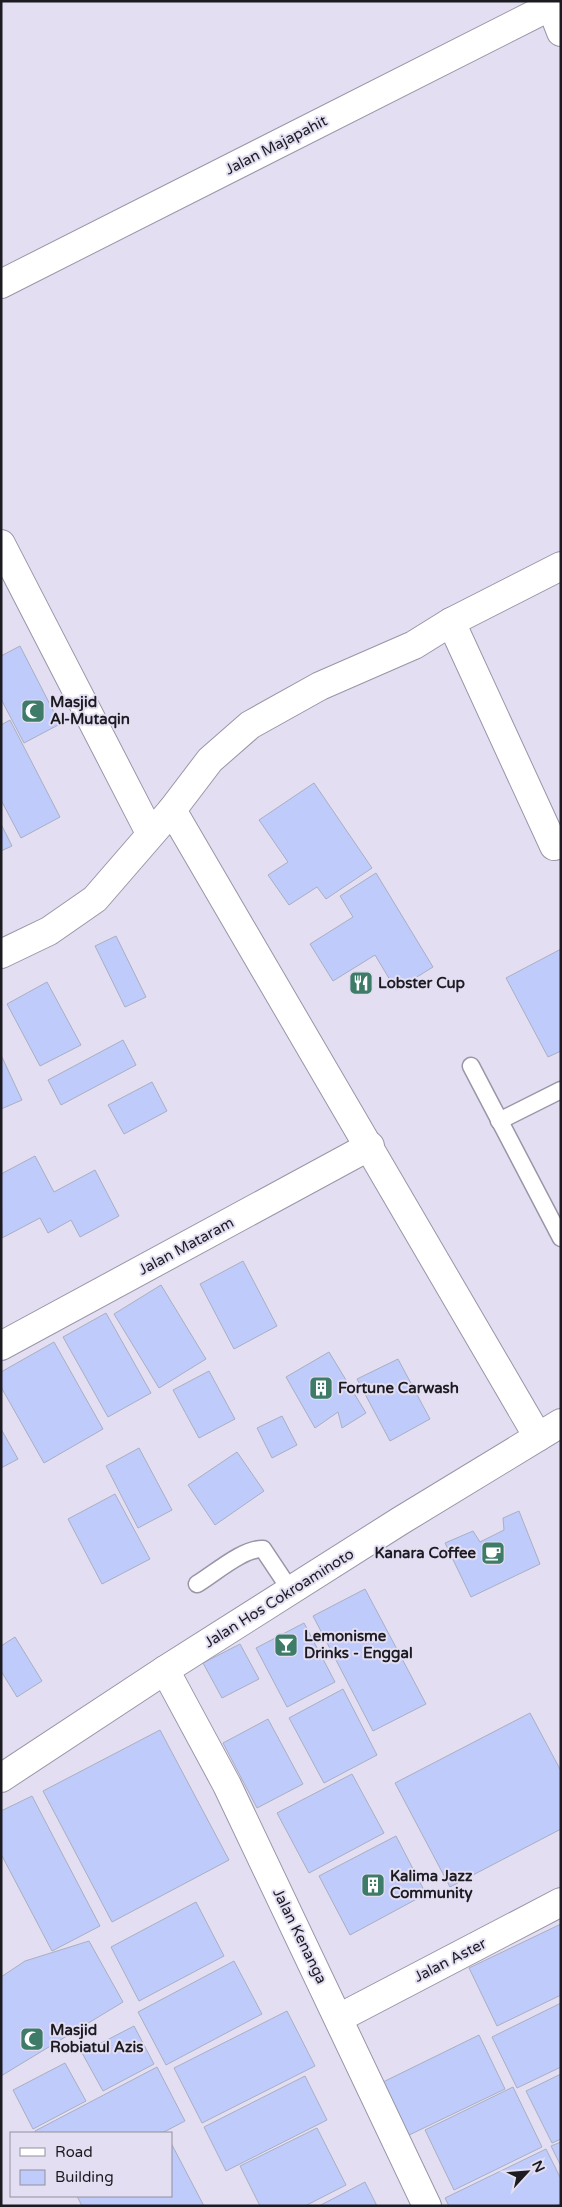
<svg xmlns="http://www.w3.org/2000/svg" width="562" height="2207" viewBox="0 0 562 2207" font-family="'Varela Round',sans-serif">
  <style>
    .building { fill: #bfcbfb; stroke: #a9afc2 }
    .lines { fill: none; stroke-linecap: round; stroke-linejoin: round }
    .lane-casing { stroke: #9a95a7; stroke-width: 19 }
    .street-casing { stroke: #9a95a7; stroke-width: 30 }
    .secondary-casing { stroke: #9a95a7; stroke-width: 30 }
    .lane { stroke: #fff; stroke-width: 16 }
    .street { stroke: #fff; stroke-width: 28 }
    .secondary { stroke: #fff; stroke-width: 28 }
    .labels { text-anchor: middle; stroke-width: 4; stroke-linejoin: round; paint-order: stroke }
    .street-label { font-size: 15px; fill: #1d1b22; stroke: #e3def2 }
    .poi-label { font-size: 15px; font-weight: bold; fill: #1d1b22; stroke: #e3def2; text-anchor: start }
  </style>
  <rect width="100%" height="100%" fill="#e3def2"/>
  <g class="building">
    <polygon points="20,646 60,724 24,743 1,699 1,656"/>
    <polygon points="10,720 60,817 21,838 1,800 1,725"/>
    <polygon points="314,783 372,868 326,899 317,887 289,905 268,875 288,862 259,820"/>
    <polygon points="1,824 12,846 1,851"/>
    <polygon points="376,873 433,967 396,990 375,955 333,981 310,944 353,917 340,896"/>
    <polygon points="116,936 146,997 125,1007 95,946"/>
    <polygon points="561,949 561,1051 548,1057 506,978"/>
    <polygon points="47,982 81,1045 40,1066 7,1004"/>
    <polygon points="123,1040 136,1065 61,1105 48,1080"/>
    <polygon points="1,1055 22,1100 1,1109"/>
    <polygon points="152,1082 167,1111 124,1134 108,1105"/>
    <polygon points="35,1156 54,1192 95,1170 119,1216 80,1237 71,1220 48,1233 40,1218 2,1238 1,1174"/>
    <polygon points="243,1261 277,1326 234,1349 200,1284"/>
    <polygon points="161,1285 206,1359 159,1388 114,1314"/>
    <polygon points="106,1313 151,1393 108,1417 63,1337"/>
    <polygon points="54,1342 103,1429 44,1463 1,1387 1,1372"/>
    <polygon points="329,1352 366,1413 342,1428 338,1412 315,1428 286,1377"/>
    <polygon points="398,1359 430,1419 390,1441 357,1379"/>
    <polygon points="209,1371 235,1419 199,1438 173,1390"/>
    <polygon points="282,1416 297,1445 272,1458 257,1428"/>
    <polygon points="1,1429 18,1459 1,1468"/>
    <polygon points="139,1448 172,1510 138,1528 106,1466"/>
    <polygon points="237,1452 264,1491 215,1525 188,1485"/>
    <polygon points="115,1494 150,1559 102,1584 68,1519"/>
    <polygon points="519,1511 540,1564 471,1597 445,1543 473,1531 480,1542 504,1530 503,1518"/>
    <polygon points="365,1589 426,1704 373,1731 313,1616"/>
    <polygon points="304,1623 335,1682 287,1707 256,1648"/>
    <polygon points="15,1637 42,1681 17,1697 1,1671 1,1646"/>
    <polygon points="240,1644 259,1679 222,1698 203,1663"/>
    <polygon points="343,1689 377,1755 324,1783 289,1718"/>
    <polygon points="530,1713 561,1771 561,1829 450,1887 395,1783"/>
    <polygon points="268,1719 303,1784 257,1808 223,1743"/>
    <polygon points="160,1730 229,1860 112,1922 43,1791"/>
    <polygon points="352,1774 384,1833 309,1873 277,1813"/>
    <polygon points="32,1796 100,1926 52,1951 1,1854 1,1811"/>
    <polygon points="396,1836 426,1894 350,1935 319,1876"/>
    <polygon points="196,1902 224,1956 139,2001 111,1947"/>
    <polygon points="561,1924 561,1995 497,2026 469,1968"/>
    <polygon points="89,1941 123,2002 1,2076 1,1977 25,1961"/>
    <polygon points="234,1961 262,2014 166,2065 138,2012"/>
    <polygon points="561,2003 561,2067 517,2088 492,2037"/>
    <polygon points="287,2011 315,2066 202,2123 174,2068"/>
    <polygon points="134,2026 154,2064 103,2091 82,2053"/>
    <polygon points="479,2035 505,2089 405,2137 379,2084"/>
    <polygon points="65,2063 86,2101 33,2129 13,2090"/>
    <polygon points="157,2067 185,2121 162,2133 36,2133 35,2131"/>
    <polygon points="561,2074 561,2139 552,2143 526,2091"/>
    <polygon points="305,2076 327,2120 226,2171 204,2127"/>
    <polygon points="513,2087 542,2147 454,2190 425,2130"/>
    <polygon points="317,2128 346,2185 305,2206 260,2206 240,2166"/>
    <polygon points="561,2142 561,2166 551,2146"/>
    <polygon points="171,2143 204,2206 82,2206 77,2196 171,2196"/>
    <polygon points="546,2149 561,2179 561,2203 556,2206 449,2206 445,2198"/>
    <polygon points="365,2182 377,2206 319,2206"/>
  </g>
  <g class="lines">
    <g class="lane-casing">
      <g id="lane">
        <polyline points="471,1066 561,1238"/>
        <polyline points="499,1121 561,1090"/>
        <path d="M 197,1584 C 214,1574 243,1548 263,1549 L 291,1591"/>
      </g>
    </g>
    <g class="street-casing">
      <g id="street">
        <polyline points="1,284 551,6"/>
        <polyline points="1,544 150,833"/>
        <polyline points="451,622 554,846"/>
        <polyline points="172,810 538,1437"/>
        <polyline points="1,954 49,931 95,899 172,810 210,760 250,725 320,686 414,645 451,622 561,566"/>
        <polyline points="1,1346 370,1146"/>
        <polyline points="165,1670 227,1785 427,2206"/>
        <polyline points="339,2018 561,1902"/>
      </g>
    </g>
    <g class="secondary-casing">
      <g id="secondary">
        <polyline points="549,1 561,32"/>
        <polyline points="1,1778 165,1670 400,1521 561,1423"/>
      </g>
    </g>
    <use href="#lane" class="lane"/>
    <use href="#street" class="street"/>
    <use href="#secondary" class="secondary"/>
  </g>
  <defs>
    <g id="mosque-square" transform="scale(1.25)"><rect x="-9" y="-9" width="18" height="18" rx="4" fill="#3e7c69" stroke="#e3def2"/><path d="M3.5-4.9A6 6 0 1 0 3.5 4.9A5 5 0 1 1 3.5-4.9Z" fill="#fff"/></g>
    <g id="restaurant-square" transform="scale(1.25)"><rect x="-9" y="-9" width="18" height="18" rx="4" fill="#3e7c69" stroke="#e3def2"/><path d="M-5-6h1v4h1v-4h1v4h1v-4h1v5L-1.5 .5V6h-2V.5L-5-1ZM5-6V6H3V1.5H1.5Q1.5-4 5-6Z" fill="#fff"/></g>
    <g id="building-square" transform="scale(1.25)"><rect x="-9" y="-9" width="18" height="18" rx="4" fill="#3e7c69" stroke="#e3def2"/><path d="M-4-6H4V6H1V3H-1V6H-4ZM-2.5-4.3h1.7v1.8h-1.7ZM.8-4.3h1.7v1.8H.8ZM-2.5-1h1.7V.8h-1.7ZM.8-1h1.7V.8H.8Z" fill="#fff"/></g>
    <g id="cafe-square" transform="scale(1.25)"><rect x="-9" y="-9" width="18" height="18" rx="4" fill="#3e7c69" stroke="#e3def2"/><path d="M-5.5-4.5H6V0H3Q3 3.5 0 3.5H-2.5Q-5.5 3.5-5.5 0ZM3-3.2v2h1.7v-2ZM-6 4.5H4V6H-6Z" fill="#fff"/></g>
    <g id="bar-square" transform="scale(1.25)"><rect x="-9" y="-9" width="18" height="18" rx="4" fill="#3e7c69" stroke="#e3def2"/><path d="M-6-5H6L.8 .8V4.5H3.5V6h-7V4.5H-.8V.8Z" fill="#fff"/></g>
  </defs>
  <g fill-rule="evenodd">
    <use href="#mosque-square" x="33" y="711"/>
    <use href="#restaurant-square" x="361" y="983"/>
    <use href="#building-square" x="321" y="1388"/>
    <use href="#cafe-square" x="493" y="1553"/>
    <use href="#bar-square" x="286" y="1645"/>
    <use href="#building-square" x="373" y="1885"/>
    <use href="#mosque-square" x="32" y="2039"/>
  </g>
  <g class="labels">
    <g class="street-label">
      <text transform="translate(276 145) rotate(-27)" y="5">Jalan Majapahit</text>
      <text transform="translate(186 1246) rotate(-28)" y="5">Jalan Mataram</text>
      <text transform="translate(279 1598) rotate(-32)" y="5">Jalan Hos Cokroaminoto</text>
      <text transform="translate(300 1936) rotate(64)" y="5">Jalan Kenanga</text>
      <text transform="translate(450 1960) rotate(-27)" y="5">Jalan Aster</text>
    </g>
    <g class="poi-label">
      <text x="50" y="707">Masjid<tspan x="50" dy="17">Al-Mutaqin</tspan></text>
      <text x="378" y="988">Lobster Cup</text>
      <text x="338" y="1393">Fortune Carwash</text>
      <text x="476" y="1558" text-anchor="end">Kanara Coffee</text>
      <text x="304" y="1641">Lemonisme<tspan x="304" dy="17">Drinks - Enggal</tspan></text>
      <text x="390" y="1881">Kalima Jazz<tspan x="390" dy="17">Community</tspan></text>
      <text x="50" y="2035">Masjid<tspan x="50" dy="17">Robiatul Azis</tspan></text>
    </g>
  </g>
  <rect width="562" height="2207" fill="none" stroke="#1d1b22" stroke-width="5"/>
  <rect x="10" y="2132" width="162" height="65" fill="#e3def2" stroke="#94909f"/>
  <rect x="20" y="2148" width="25" height="8" fill="#ffffff" stroke="#94909f"/>
  <text x="55" y="2157" font-size="15" fill="#1d1b22">Road</text>
  <rect x="20" y="2170" width="25" height="15" fill="#bfcbfb" stroke="#94909f"/>
  <text x="55" y="2182" font-size="15" fill="#1d1b22">Building</text>
  <g transform="translate(527 2172) rotate(64)" stroke="#e3def2" stroke-width="4" paint-order="stroke">
  <path d="M0-4L9 19L0 12L-9 19Z" fill="#1d1b22"/>
  <text y="-8" font-size="14" font-weight="bold" text-anchor="middle" fill="#1d1b22">N</text>
  </g>
</svg>
